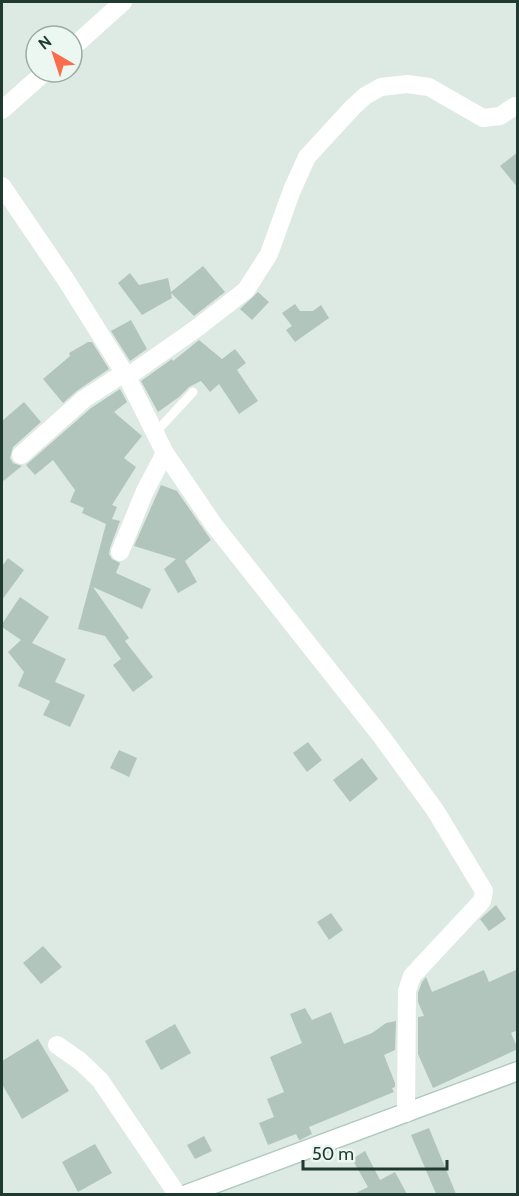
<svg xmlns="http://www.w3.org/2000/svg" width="519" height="1196" viewBox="0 0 519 1196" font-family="Cabin,sans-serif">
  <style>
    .building { fill: #b2c5bc }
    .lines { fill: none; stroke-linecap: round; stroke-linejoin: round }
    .secondary-casing { stroke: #b0cabf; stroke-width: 21 }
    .lane { stroke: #fff; stroke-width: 9 }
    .street { stroke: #fff; stroke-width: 18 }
    .secondary { stroke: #fff; stroke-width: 18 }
  </style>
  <rect width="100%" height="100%" fill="#ddeae4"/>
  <g class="building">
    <polygon points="518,152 518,188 500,166"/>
    <polygon points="203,266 225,292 194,316 171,293 172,298 142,315 118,283 130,273 139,285 168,278 171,292"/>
    <polygon points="258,292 269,302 252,320 240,309"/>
    <polygon points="295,304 300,311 313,311 321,305 329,318 295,342 286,330 292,326 282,313"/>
    <polygon points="131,320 147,349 130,361 111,331"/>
    <polygon points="199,340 222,359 235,349 246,363 237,370 258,401 239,414 219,384 210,392 201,381 189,387 179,397 158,412 141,381 172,359 173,361"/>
    <polygon points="88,342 92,342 109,369 78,390 63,403 43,379 70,356 69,353"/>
    <polygon points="120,389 127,402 114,412 142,436 124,458 136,467 112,505 117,507 112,519 120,521 110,548 109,554 112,559 120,563 116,573 151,589 142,609 93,587 129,638 125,641 153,677 133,692 113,665 121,659 105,636 78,629 106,524 82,513 84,508 70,502 75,490 53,460 35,475 26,465 91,408"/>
    <polygon points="24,402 41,422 13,447 10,458 13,463 22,466 2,482 2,421"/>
    <polygon points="161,485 177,491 211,540 185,561 197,582 178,593 164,569 176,559 134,546"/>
    <polygon points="8,558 24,570 2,600 2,566"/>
    <polygon points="20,597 49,617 32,643 66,659 55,682 85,695 70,727 43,715 50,701 18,686 24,672 8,652 21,640 2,627 2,624"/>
    <polygon points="308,742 322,760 307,772 293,753"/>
    <polygon points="119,750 137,758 129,777 110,768"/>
    <polygon points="362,758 378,779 350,802 333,780"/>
    <polygon points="496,905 506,919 489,931 480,919"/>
    <polygon points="331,913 343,930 329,940 317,922"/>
    <polygon points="43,946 62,967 41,984 23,963"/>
    <polygon points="518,969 518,1030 511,1033 518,1049 433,1088 418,1054 418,1017 424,1016 418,1002 418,993 422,982 426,977 432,992 484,970 489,982"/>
    <polygon points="305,1008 312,1020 331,1012 344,1044 372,1033 386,1023 396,1021 395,1050 384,1055 395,1083 395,1087 392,1088 394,1092 309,1127 312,1134 300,1140 299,1140 296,1134 268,1145 259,1123 274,1117 267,1099 284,1092 270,1057 302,1043 290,1014"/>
    <polygon points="175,1024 191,1053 161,1070 145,1041"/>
    <polygon points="38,1039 69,1091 22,1119 2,1084 2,1061"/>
    <polygon points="429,1128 456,1194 436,1194 411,1135"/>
    <polygon points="204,1136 212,1151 195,1159 187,1145"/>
    <polygon points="95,1144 112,1173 78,1192 62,1162"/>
    <polygon points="365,1151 380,1180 395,1172 407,1194 354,1194 368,1187 352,1159"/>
  </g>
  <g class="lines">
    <g class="secondary-casing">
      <polyline id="secondary" points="187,1194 518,1071"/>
    </g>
    <polyline class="lane" points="155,433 193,392"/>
    <g class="street">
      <polyline points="72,48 123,2"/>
      <polyline points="2,110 45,72"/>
      <polyline points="2,186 66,280 127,377 165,453 214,525 381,736 435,810 484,891 482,901 412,976 407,991 406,1113"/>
      <polyline points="127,377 197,328 246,290 269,254 292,190 307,157 352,108 365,96 381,87 407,84 429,87 483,118 500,116 515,106"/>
      <polyline points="21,455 84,399 124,373"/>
      <polyline points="120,552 145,491 165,453"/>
      <polyline points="57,1045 80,1061 100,1080 177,1194"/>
    </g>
    <use href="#secondary" class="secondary"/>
  </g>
  <rect width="519" height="1196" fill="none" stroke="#1e3a31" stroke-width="6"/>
  <g transform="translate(54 54) rotate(321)"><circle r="28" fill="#edf7f2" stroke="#9aaba5" stroke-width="1.5"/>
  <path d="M0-4.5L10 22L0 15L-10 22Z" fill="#fa6d4c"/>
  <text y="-9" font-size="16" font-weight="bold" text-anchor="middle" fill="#1e3a31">N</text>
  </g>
  <path d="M303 1160v9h144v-9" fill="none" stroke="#1e3a31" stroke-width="3"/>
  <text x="312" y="1160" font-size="18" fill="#1e3a31" stroke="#edf7f2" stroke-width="4.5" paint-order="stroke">50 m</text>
</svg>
